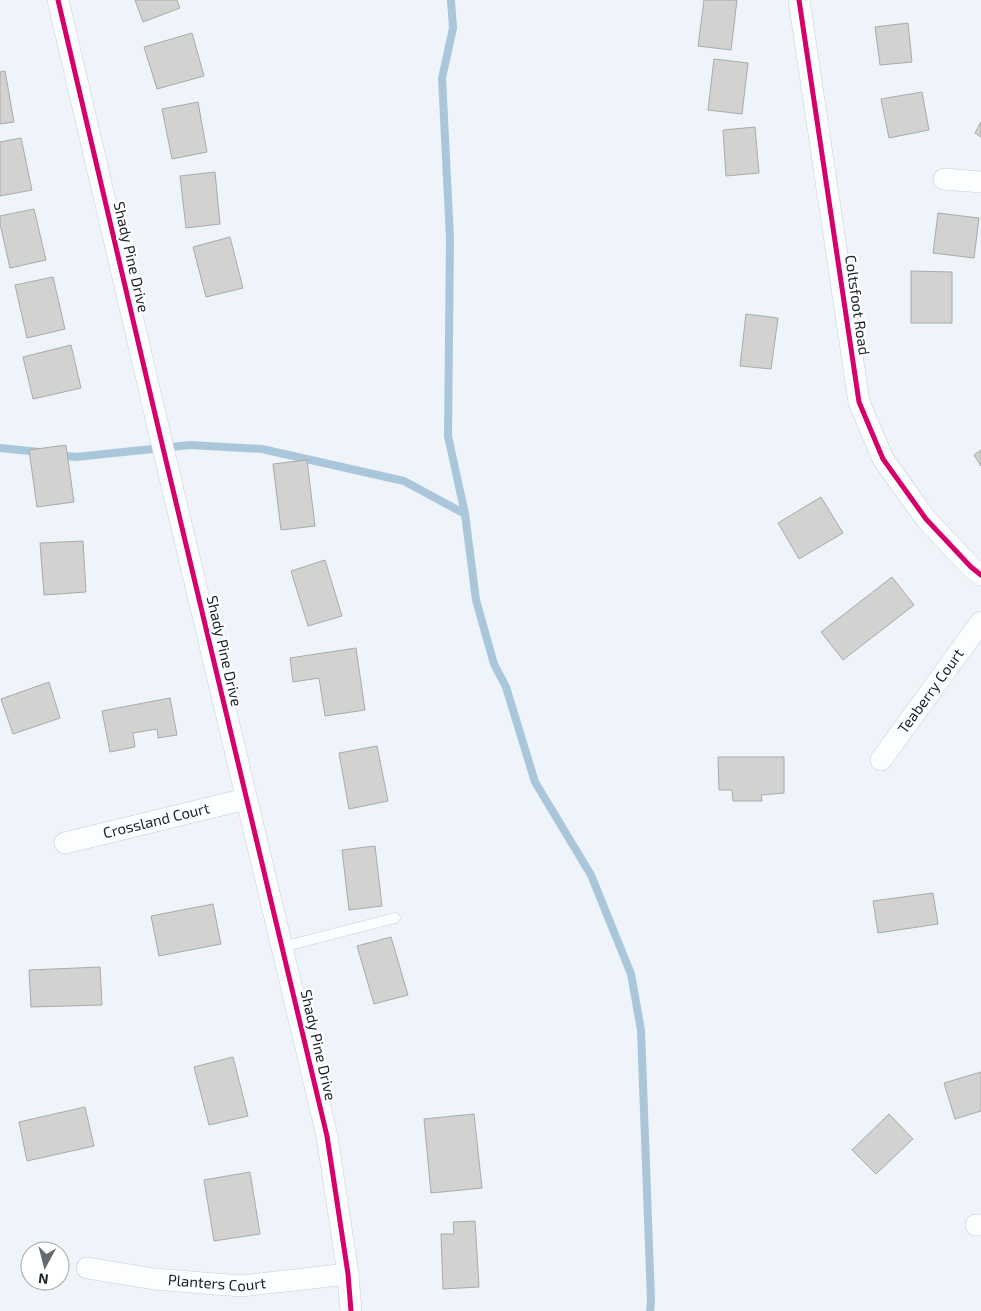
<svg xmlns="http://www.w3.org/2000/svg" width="981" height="1311" viewBox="0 0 981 1311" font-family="'Exo 2',sans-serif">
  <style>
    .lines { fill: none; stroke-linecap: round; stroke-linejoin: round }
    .stream { stroke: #aac6da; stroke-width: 8 }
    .building { fill: #d2d3d1; stroke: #a9aaa9 }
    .lane-casing { stroke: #c9cfd4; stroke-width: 11 }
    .street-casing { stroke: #c9cfd4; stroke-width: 22 }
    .lane { stroke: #fcfdfe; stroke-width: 10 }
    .street { stroke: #fcfdfe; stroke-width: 21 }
    .cycleway-casing { stroke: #fff; stroke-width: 8 }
    .cycleway { stroke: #d6006c; stroke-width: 5 }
    .labels { text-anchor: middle; stroke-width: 4.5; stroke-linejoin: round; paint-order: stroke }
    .street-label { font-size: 15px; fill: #1a2126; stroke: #fff }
  </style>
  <rect width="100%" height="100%" fill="#eef4f9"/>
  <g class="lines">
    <g class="stream">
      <polyline points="451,0 453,28 442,78 450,239 448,436 465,514 476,600 494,664 506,687 535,782 591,875 631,974 641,1030 651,1300 650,1311"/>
      <polyline points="0,448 39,452"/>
      <polyline points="57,455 76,457 190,445 262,449 404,481 465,514"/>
    </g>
  </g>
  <g class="building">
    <polygon points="135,0 177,0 180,8 143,22"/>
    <polygon points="704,0 737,0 731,50 698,46"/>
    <polygon points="908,23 912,62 880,65 875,27"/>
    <polygon points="192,33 204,76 157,89 144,47"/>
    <polygon points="714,59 748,63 742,114 708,110"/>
    <polygon points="5,71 14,122 0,124 0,72"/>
    <polygon points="922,92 929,130 889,138 881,99"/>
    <polygon points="198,102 207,152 172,159 162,109"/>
    <polygon points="981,122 981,137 975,133"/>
    <polygon points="755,127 759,173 726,176 723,130"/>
    <polygon points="21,138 32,190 0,196 0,142"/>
    <polygon points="215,172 220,224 186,228 180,176"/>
    <polygon points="34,209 46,260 10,268 0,224 0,216"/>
    <polygon points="938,213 979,218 974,258 933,253"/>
    <polygon points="230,237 243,288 206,297 193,247"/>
    <polygon points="911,271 952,272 952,323 911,323"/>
    <polygon points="53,277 65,329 27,338 15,285"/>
    <polygon points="746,314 778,318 771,369 740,366"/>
    <polygon points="71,345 81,388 33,399 23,357"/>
    <polygon points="66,445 74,502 37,507 29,450"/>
    <polygon points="981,450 981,466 974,455"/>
    <polygon points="307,460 315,526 281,530 273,464"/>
    <polygon points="821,497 843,533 799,559 778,523"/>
    <polygon points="83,541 86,592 44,595 40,543"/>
    <polygon points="325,560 342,616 308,626 291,571"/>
    <polygon points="892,577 914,605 843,660 821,632"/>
    <polygon points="356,648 365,710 325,716 319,678 293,682 290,658"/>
    <polygon points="49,682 60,718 13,734 1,699"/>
    <polygon points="170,698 177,735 158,738 157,729 133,733 135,747 110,752 102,711"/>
    <polygon points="377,746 388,801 349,809 339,753"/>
    <polygon points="718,757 784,757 784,793 761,795 762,801 733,801 732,790 719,790"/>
    <polygon points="375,846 382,906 349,910 342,850"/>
    <polygon points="933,893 938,924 878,933 873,901"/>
    <polygon points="213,904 221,944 159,956 151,916"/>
    <polygon points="391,937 408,995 374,1004 357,946"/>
    <polygon points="100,967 102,1005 31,1007 29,970"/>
    <polygon points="233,1057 248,1116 209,1125 194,1067"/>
    <polygon points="981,1072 981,1111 955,1119 944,1083"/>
    <polygon points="85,1107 94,1146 27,1161 19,1122"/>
    <polygon points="474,1114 482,1188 431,1193 424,1119"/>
    <polygon points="889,1114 913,1139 876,1174 852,1150"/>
    <polygon points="250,1172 260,1234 214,1241 204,1180"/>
    <polygon points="475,1221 479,1287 443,1289 441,1234 454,1234 453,1222"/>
  </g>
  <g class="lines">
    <g class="lane-casing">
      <polyline id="lane" points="282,947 395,918"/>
    </g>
    <g class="street-casing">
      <g id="street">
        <polyline points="58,0 163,448 327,1136 348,1274 351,1311"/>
        <polyline points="799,0 859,402 883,459 926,519 971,567 981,575"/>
        <polyline points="944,179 981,182"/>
        <path id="s1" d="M 881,760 L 981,622"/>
        <path id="s2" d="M 65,843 L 246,799"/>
        <polyline points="976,1225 981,1225"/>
        <path id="s3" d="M 87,1268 L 154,1279 L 241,1286 L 348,1274"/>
      </g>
    </g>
    <use href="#lane" class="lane"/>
    <use href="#street" class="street"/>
    <g class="cycleway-casing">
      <g id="cycleway">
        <polyline points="58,0 163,448 327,1136 348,1274 351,1311"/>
        <polyline points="799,0 859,402 883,459 926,519 971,567 981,575"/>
      </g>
    </g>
    <use href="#cycleway" class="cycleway"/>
  </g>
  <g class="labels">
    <g class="street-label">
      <text transform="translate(131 257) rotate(77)" y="5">Shady Pine Drive</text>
      <text transform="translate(857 305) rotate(82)" y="5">Coltsfoot Road</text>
      <text transform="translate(224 651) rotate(77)" y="5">Shady Pine Drive</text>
      <text dy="5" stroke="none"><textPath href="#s1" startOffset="85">Teaberry Court</textPath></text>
      <text dy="5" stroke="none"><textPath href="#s2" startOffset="94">Crossland Court</textPath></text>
      <text transform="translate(318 1045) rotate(77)" y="5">Shady Pine Drive</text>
      <text dy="5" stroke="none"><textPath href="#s3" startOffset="131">Planters Court</textPath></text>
    </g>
  </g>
  <g transform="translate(45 1266) rotate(187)"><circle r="24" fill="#ffffff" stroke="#a3a6a8"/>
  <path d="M0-4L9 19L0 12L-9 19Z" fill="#646b70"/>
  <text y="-8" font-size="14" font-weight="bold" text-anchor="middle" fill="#1a2126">N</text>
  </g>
</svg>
